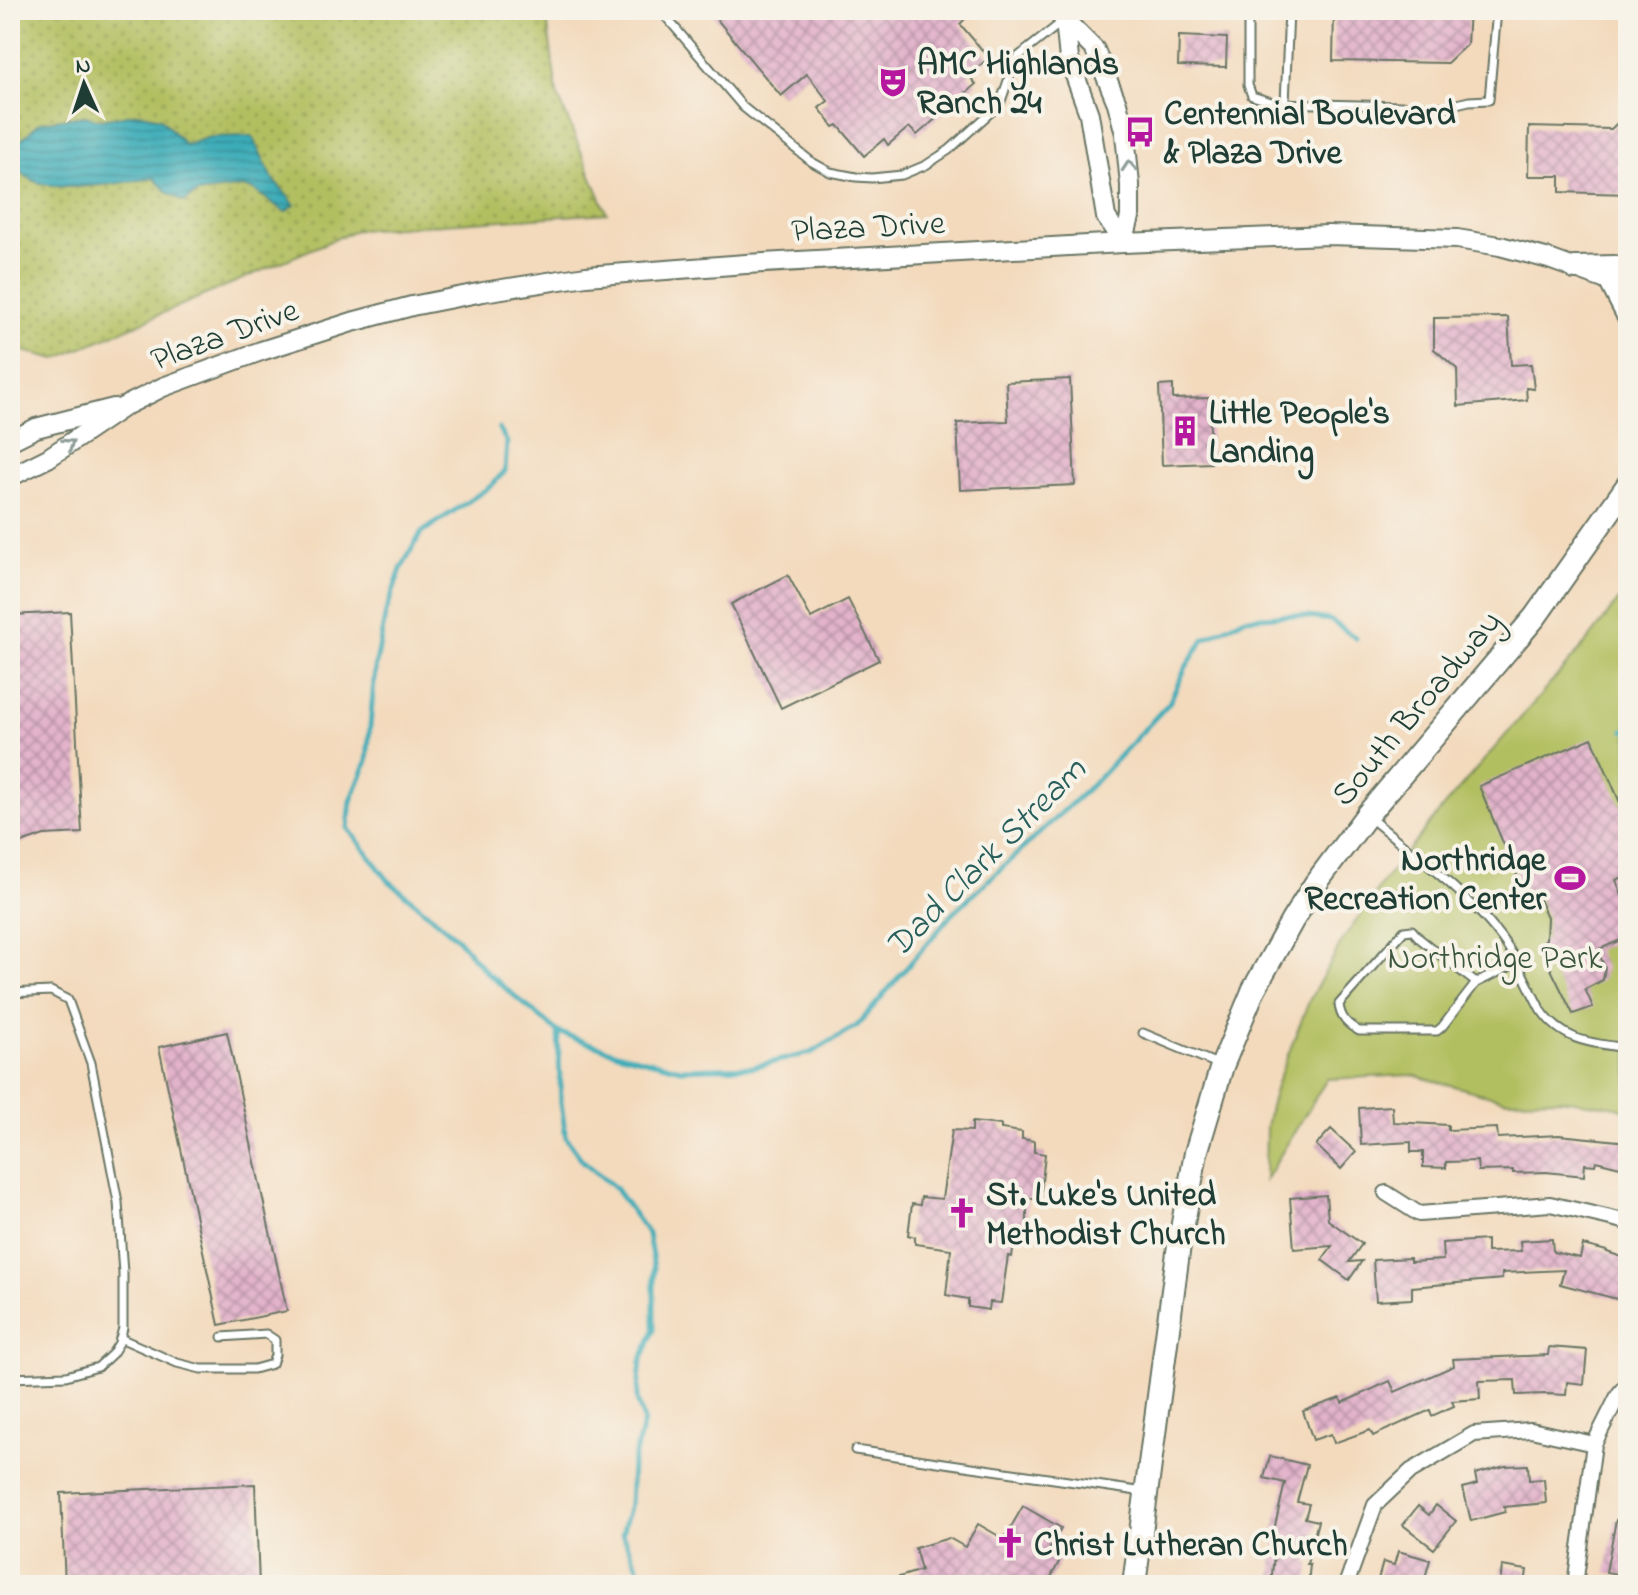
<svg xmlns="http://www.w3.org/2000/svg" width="1638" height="1595" viewBox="0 0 1638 1595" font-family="'Indie Flower',sans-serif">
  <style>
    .grass { fill: url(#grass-dots); stroke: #687e4a; stroke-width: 2 }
    .park { fill: #b2bf61; stroke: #687e4a; stroke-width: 2 }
    .water { fill: url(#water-rules); stroke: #2d7476; stroke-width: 2 }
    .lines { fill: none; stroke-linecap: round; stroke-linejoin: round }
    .stream { stroke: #3bacb8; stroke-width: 5 }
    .building { fill: url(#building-cross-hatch) }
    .service-casing { stroke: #697464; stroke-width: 11 }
    .minor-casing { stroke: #697464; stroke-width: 18 }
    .tertiary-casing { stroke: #697464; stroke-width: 22 }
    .primary-casing { stroke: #697464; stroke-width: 26 }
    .service { stroke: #fff; stroke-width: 7 }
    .minor { stroke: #fff; stroke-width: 14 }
    .tertiary { stroke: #fff; stroke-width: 18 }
    .primary { stroke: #fff; stroke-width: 22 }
    .oneway { stroke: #8f9e9a }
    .labels { text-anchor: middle; stroke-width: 8; stroke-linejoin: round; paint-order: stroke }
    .poi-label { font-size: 34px; font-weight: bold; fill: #1f3d34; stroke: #f7f3e8; text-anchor: start }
    .street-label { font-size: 34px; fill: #1f3d34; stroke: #f7f3e8 }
    .park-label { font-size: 34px; fill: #3c573d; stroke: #f7f3e8 }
    .water-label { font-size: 36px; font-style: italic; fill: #275e5c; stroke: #f7f3e8 }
  </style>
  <defs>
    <pattern id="grass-dots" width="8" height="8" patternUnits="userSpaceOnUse" patternTransform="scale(2)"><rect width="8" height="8" fill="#b2bf61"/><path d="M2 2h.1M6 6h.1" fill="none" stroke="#909c51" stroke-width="1.8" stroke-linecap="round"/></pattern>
    <pattern id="water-rules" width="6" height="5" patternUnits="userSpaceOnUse" patternTransform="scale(2)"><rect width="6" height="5" fill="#3bacb8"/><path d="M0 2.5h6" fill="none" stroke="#318d96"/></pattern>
    <pattern id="building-cross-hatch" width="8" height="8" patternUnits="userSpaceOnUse" patternTransform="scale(2)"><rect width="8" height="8" fill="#e3b3cb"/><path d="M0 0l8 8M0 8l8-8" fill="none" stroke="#b793a6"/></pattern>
  </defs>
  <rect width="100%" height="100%" fill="#f7f3e8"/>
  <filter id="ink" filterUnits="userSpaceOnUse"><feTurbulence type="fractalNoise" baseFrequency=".0125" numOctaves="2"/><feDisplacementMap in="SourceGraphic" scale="16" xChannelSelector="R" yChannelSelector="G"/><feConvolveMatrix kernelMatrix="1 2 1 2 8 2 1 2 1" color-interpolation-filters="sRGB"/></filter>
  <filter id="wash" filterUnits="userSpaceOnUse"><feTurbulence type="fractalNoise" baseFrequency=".006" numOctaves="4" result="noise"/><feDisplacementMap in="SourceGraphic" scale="32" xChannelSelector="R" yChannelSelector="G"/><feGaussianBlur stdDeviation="1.8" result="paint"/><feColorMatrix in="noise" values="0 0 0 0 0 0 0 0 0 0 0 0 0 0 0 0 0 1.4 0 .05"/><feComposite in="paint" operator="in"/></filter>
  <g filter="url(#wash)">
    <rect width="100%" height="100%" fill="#f3dabd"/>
    <polygon class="grass" points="10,10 546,10 557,94 607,213 356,230 56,359 10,348"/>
    <polygon class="park" points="1628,588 1628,1111 1617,1107 1560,1099 1506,1100 1412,1075 1327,1079 1265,1180 1266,1128 1270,1106 1278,1080 1310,999 1344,938 1385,879 1440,811 1590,638"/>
    <path class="water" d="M 138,113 L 160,118 L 185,145 L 210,137 L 252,136 L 273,179 L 295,205 L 285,212 L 254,190 L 242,187 L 197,193 L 184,202 L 167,192 L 154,178 C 123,182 28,203 16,162 C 15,157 17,148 18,143 L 40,122 L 85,116 L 101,120 Z"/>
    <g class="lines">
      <g class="stream">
        <polyline points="10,142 18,143"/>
        <polyline points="499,429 507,442 505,471 491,486 421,533 401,569 386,612 375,669 367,761 351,801 348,828 388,880 455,936 486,972 558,1032 561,1103 566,1138 582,1160 615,1188 648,1234 654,1268 654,1330 641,1361 637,1400 644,1421 632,1465 630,1505 622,1534 647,1585"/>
        <polyline points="1624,730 1628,731"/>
        <polyline points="558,1032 617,1053 681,1069 752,1067 811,1053 857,1026 953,913 1097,780 1169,703 1186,667 1204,639 1245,618 1294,615 1330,620 1356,638"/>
      </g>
    </g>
    <g id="blocks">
      <g class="building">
        <polygon points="709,10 958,10 965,19 960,24 989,58 968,75 976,84 917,135 909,127 888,145 884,139 864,156 838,125 834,127 819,108 828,101 807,74 781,96"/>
        <polygon points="1334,10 1469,10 1467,44 1447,63 1333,61"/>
        <polygon points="1179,36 1227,38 1226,67 1178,66"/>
        <polygon points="1628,113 1628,194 1560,192 1560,176 1528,176 1529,127 1611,129"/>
        <polygon points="1508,317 1511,365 1531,364 1534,389 1526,388 1527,400 1458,406 1457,369 1434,349 1434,318"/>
        <polygon points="1070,379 1075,485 960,490 957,423 1008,421 1006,382"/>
        <polygon points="1173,385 1173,399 1209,398 1211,463 1162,465 1159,386"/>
        <polygon points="788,575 811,618 848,599 879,660 781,708 731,604"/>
        <polygon points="70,612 82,833 44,835 10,847 10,615"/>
        <polygon points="1592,738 1628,821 1628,875 1616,880 1628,911 1628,937 1597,950 1605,967 1603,980 1585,989 1593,1007 1573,1014 1539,945 1546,939 1547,917 1536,893 1523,890 1479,786"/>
        <polygon points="227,1032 287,1311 219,1325 159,1047"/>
        <polygon points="1392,1106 1393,1122 1448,1125 1448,1130 1497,1128 1498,1138 1559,1135 1628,1142 1628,1169 1596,1161 1595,1165 1585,1164 1584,1176 1546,1172 1513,1173 1513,1170 1478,1171 1477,1161 1446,1162 1446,1168 1423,1167 1423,1152 1411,1152 1411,1142 1361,1145 1359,1108"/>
        <polygon points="972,1122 1001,1125 1001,1129 1022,1132 1022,1139 1034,1141 1034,1152 1045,1154 1040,1200 1027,1198 1027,1231 1016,1230 1012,1257 1008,1256 1001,1303 990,1302 989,1310 968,1307 968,1299 946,1295 951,1249 915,1244 915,1237 908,1235 912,1204 920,1205 921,1197 942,1199 952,1130 972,1131"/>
        <polygon points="1331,1129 1356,1152 1341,1169 1316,1145"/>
        <polygon points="1326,1195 1328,1220 1362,1244 1349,1262 1362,1261 1349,1280 1322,1260 1332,1246 1294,1249 1290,1198"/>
        <polygon points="1552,1239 1553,1252 1580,1258 1583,1245 1607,1251 1607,1252 1628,1259 1628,1302 1560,1284 1564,1270 1502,1273 1502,1279 1412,1287 1412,1299 1376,1301 1373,1260 1410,1258 1410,1262 1443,1260 1442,1243 1487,1240 1487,1252 1521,1251 1520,1241"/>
        <polygon points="1549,1347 1587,1350 1584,1384 1567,1382 1566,1395 1547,1394 1516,1395 1515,1380 1479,1381 1480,1399 1452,1401 1454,1406 1432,1416 1430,1410 1373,1436 1370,1430 1334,1443 1331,1434 1313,1440 1303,1411 1340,1398 1342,1403 1390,1381 1395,1392 1454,1366 1453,1359 1548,1355"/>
        <polygon points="1270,1456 1307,1465 1297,1502 1309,1504 1305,1518 1318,1521 1307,1564 1310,1564 1308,1585 1271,1585 1276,1535 1273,1534 1285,1483 1264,1478"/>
        <polygon points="1528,1465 1529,1480 1544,1479 1546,1503 1504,1507 1505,1512 1471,1521 1463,1488 1477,1484 1475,1474 1505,1466"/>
        <polygon points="255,1484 259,1585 65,1585 61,1493"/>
        <polygon points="1436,1505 1456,1521 1434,1549 1403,1525 1418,1506 1429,1515"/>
        <polygon points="1023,1506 1061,1528 1047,1554 1060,1560 1047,1585 885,1585 884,1582 921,1570 915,1548 949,1538 965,1547 978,1524 1004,1539"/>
        <polygon points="1616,1520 1628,1522 1628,1576 1606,1572"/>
        <polygon points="1398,1551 1430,1560 1423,1585 1384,1585 1377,1583 1383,1562 1394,1565"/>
        <polygon points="1502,1566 1527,1570 1525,1585 1500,1585"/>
      </g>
    </g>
  </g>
  <g filter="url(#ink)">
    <use href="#blocks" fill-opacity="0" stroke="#697464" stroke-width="2"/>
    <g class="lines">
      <g class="service-casing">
        <g id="service">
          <polyline points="660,10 743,107 812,162 830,172 856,177 872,178 902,175 926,165 949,150 1000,104 1012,69 1019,56 1062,22"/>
          <polyline points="1248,10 1248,85 1252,96 1275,103 1444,107 1469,101 1489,100 1497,10"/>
          <polyline points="1285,103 1289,10"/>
          <path d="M 1369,817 C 1413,854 1478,900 1509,949 C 1521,968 1530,990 1541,1010 C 1563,1042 1592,1043 1628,1048"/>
          <path d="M 1476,983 L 1420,939 L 1412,930 L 1404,931 L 1339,1004 C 1340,1018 1348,1025 1359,1031 L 1437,1031 L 1442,1027 L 1476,983 L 1517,963"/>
          <polyline points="10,993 51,991 68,1000 91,1063 118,1202 123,1273 123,1328 119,1343 112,1354 98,1367 66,1376 10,1378"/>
          <polyline points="1143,1033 1220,1065"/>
          <polyline points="120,1338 177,1363 201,1369 254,1369 272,1364 275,1355 275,1340 266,1334 222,1337"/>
          <polyline points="855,1450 1144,1492"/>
        </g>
      </g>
      <g class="minor-casing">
        <g id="minor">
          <polyline points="1065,20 1077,10"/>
          <polyline points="1386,1193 1419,1214 1550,1204 1628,1222"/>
          <polyline points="1346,1585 1375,1505 1411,1471 1474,1434 1531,1430 1594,1444"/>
          <polyline points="1575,1585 1594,1444 1619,1394 1628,1383"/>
        </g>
      </g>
      <g class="tertiary-casing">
        <g id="tertiary">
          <polyline points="1055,10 1095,50 1117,103 1125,134 1130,185 1130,217 1123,243"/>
          <polyline points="1065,20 1069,59 1089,114 1106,217 1123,243"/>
          <polyline points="10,441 36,428 114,408"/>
          <polyline points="10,477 48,458 125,406 163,387 261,351 352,322 412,306 483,292 586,276 746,264 1123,243 1328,235 1457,239 1500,246 1549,259 1628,288"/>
        </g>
      </g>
      <g class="primary-casing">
        <g id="primary">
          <polyline points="1575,268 1614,267 1628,269"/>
          <polyline points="1610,280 1628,315"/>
          <polyline points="1134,1585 1179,1245 1196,1153 1222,1066 1254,989 1292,921 1316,883 1367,815 1535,617 1628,485"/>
        </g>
      </g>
      <use href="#service" class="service"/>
      <use href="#minor" class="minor"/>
      <use href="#tertiary" class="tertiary"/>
      <use href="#primary" class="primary"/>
    </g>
    <defs><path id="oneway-chevron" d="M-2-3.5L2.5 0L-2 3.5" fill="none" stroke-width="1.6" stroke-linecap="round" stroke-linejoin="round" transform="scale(2)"/></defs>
    <g class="oneway">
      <use href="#oneway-chevron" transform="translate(1129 166) rotate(-95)"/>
      <use href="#oneway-chevron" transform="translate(69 444) rotate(-34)"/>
    </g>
  </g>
  <defs>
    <g id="theatre-bare" transform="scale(2.4)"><path d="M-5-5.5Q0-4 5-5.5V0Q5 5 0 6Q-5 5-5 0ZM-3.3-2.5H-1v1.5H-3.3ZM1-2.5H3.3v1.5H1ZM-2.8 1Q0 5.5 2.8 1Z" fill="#b5179e" stroke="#f7f3e8" stroke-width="2.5" paint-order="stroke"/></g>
    <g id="bus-bare" transform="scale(2.4)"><path d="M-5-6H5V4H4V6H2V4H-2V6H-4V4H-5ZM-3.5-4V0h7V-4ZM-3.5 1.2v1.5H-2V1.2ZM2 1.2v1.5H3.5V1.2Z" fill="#b5179e" stroke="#f7f3e8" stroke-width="2.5" paint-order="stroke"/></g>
    <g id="building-bare" transform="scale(2.4)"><path d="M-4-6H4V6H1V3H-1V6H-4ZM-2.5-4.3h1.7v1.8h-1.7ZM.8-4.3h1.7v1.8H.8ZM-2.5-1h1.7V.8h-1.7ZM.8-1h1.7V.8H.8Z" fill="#b5179e" stroke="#f7f3e8" stroke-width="2.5" paint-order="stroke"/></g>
    <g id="stadium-bare" transform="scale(2.4)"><path d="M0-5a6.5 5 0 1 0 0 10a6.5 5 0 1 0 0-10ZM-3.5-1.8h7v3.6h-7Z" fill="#b5179e" stroke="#f7f3e8" stroke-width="2.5" paint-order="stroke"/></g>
    <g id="church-bare" transform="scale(2.4)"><path d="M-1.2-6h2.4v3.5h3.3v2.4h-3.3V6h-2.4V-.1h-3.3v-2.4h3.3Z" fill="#b5179e" stroke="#f7f3e8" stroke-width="2.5" paint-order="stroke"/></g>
  </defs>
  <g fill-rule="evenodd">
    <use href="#theatre-bare" x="893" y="82"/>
    <use href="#bus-bare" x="1140" y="132"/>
    <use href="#building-bare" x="1185" y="431"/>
    <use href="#stadium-bare" x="1570" y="878"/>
    <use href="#church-bare" x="962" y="1213"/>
    <use href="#church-bare" x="1010" y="1543"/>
  </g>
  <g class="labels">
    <g class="poi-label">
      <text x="917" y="74">AMC Highlands<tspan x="917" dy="39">Ranch 24</tspan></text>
      <text x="1164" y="124">Centennial Boulevard<tspan x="1164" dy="39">&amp; Plaza Drive</tspan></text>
      <text x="1209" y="423">Little People's<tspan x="1209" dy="39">Landing</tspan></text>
      <text x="1546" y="870" text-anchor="end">Northridge<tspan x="1546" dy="39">Recreation Center</tspan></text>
      <text x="986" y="1205">St. Luke's United<tspan x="986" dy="39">Methodist Church</tspan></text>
      <text x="1034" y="1555">Christ Lutheran Church</text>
    </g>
    <g class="street-label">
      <text transform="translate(868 225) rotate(-3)" y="12">Plaza Drive</text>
      <text transform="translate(224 333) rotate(-20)" y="12">Plaza Drive</text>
      <text transform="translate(1415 707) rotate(-50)" y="12">South Broadway</text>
    </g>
    <g class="park-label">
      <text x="1495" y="968">Northridge Park</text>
    </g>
    <g class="water-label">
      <text transform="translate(984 856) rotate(-45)" y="13">Dad Clark Stream</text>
    </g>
  </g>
  <rect width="1638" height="1595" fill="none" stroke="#f7f3e8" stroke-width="40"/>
  <g transform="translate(84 84) rotate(357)" stroke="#f7f3e8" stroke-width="6" paint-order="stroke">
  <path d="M0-6L14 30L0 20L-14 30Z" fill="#1f3d34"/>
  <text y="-12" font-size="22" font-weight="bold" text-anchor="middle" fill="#1f3d34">N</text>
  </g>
</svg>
